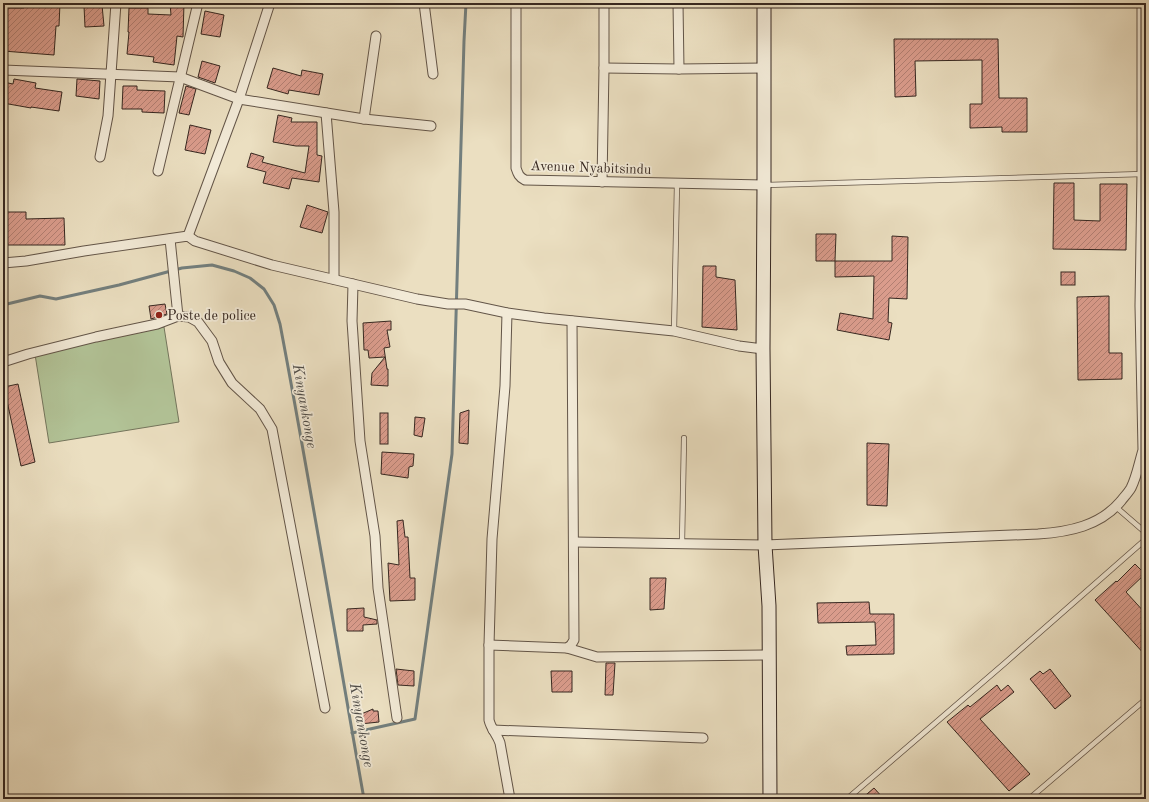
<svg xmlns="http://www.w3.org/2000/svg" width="1149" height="802" viewBox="0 0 1149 802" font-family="'Old Standard TT',serif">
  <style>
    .green { fill: #b2c397; stroke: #74755c }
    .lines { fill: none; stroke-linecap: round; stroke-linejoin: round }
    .stream { stroke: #737f7e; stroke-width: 3 }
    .building { fill: url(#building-hatch); stroke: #362720 }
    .lane-casing { stroke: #635548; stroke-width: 6 }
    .street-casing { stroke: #635548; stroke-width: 11 }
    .secondary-casing { stroke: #362720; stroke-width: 15 }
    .lane { stroke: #f2ead7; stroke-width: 4.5 }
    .street { stroke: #f2ead7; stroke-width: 9 }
    .secondary { stroke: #f2ead7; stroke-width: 13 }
    .poi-dot { fill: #8f2418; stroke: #f2ead7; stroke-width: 1.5 }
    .labels { text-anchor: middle; stroke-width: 3.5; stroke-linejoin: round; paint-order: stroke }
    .street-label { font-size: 14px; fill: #362720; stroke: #f2ead7 }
    .poi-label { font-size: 14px; fill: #362720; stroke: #f2ead7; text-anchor: start }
    .water-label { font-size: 15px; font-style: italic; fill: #4f4c47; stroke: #f2ead7 }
  </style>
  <defs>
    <pattern id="building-hatch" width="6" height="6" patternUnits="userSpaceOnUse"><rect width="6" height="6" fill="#da9c8c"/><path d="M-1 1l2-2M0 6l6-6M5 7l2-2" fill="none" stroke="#b27f72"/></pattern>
  </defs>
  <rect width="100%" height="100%" fill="#ebdfc1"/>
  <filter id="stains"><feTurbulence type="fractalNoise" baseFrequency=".005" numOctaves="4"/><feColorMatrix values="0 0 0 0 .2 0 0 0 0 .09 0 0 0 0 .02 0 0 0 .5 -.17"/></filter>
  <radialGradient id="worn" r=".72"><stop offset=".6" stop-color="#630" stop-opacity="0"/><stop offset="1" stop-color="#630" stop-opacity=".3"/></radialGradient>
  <polygon class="green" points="164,327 179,422 49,443 34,348"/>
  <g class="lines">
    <g class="stream">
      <path d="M 3,305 L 40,296 L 56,299 L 119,285 L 182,268 L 212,265 L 234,271 L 250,278 L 264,289 L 274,305 L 280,324 C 310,482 336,641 364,799"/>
      <polyline points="352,733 415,719 452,454 464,41 466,3"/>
    </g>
  </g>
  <g class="building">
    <polygon points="25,3 60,3 59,26 56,26 54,55 3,51 3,8 24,8"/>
    <polygon points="170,3 184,3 183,37 177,36 174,65 153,62 154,57 127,54 129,32 128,32 129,8 148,8 148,14 171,15"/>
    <polygon points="102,5 104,26 85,27 84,6"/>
    <polygon points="205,11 224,15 220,37 201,34"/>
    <polygon points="894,39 998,39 999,98 1027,98 1027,132 1002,132 1002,127 970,128 970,104 982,104 982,60 915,61 916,96 895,97"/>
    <polygon points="202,61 220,66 215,83 198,77"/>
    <polygon points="273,68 301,76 302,70 323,74 319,95 289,90 288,94 267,88"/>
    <polygon points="14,79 36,83 35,88 62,92 59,111 31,107 31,108 3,103 3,82 13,84"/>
    <polygon points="77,79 100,81 99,99 76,96"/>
    <polygon points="123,86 137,86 137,90 165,91 164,113 142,112 142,109 122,109"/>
    <polygon points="186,86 196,89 189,115 179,113"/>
    <polygon points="278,115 292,118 291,122 317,122 317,155 322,156 319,182 292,178 289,189 263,183 266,172 247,167 251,153 264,157 262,162 305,173 309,146 296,146 273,142"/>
    <polygon points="190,125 211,130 205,154 185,150"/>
    <polygon points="1054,183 1074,183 1074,220 1100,221 1100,184 1127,184 1126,250 1053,249"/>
    <polygon points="307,205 328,212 322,233 300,227"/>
    <polygon points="3,212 26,212 26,219 64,218 65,245 3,245"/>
    <polygon points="816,234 836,234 835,261 816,261"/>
    <polygon points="892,236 908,237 907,299 889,298 888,322 892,323 889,340 837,330 840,313 873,319 874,276 835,277 835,261 892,261"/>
    <polygon points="703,266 716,266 716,277 735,280 737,330 702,327"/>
    <rect x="1061" y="272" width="14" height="13"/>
    <polygon points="1109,296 1109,353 1122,353 1122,379 1078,380 1077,297"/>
    <polygon points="165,304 167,314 151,319 149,306"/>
    <polygon points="391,321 391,330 387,330 390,347 384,348 387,369 388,369 388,386 371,385 372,373 385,357 369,358 368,350 364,350 363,323"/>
    <polygon points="18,384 35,462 21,466 4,387"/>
    <polygon points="469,410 468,444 459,443 460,413"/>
    <rect x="380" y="413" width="8" height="31"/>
    <polygon points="415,417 425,418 422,437 414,435"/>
    <polygon points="867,443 889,444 887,506 867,505"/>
    <polygon points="382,452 414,454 413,466 409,467 408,478 381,474"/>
    <polygon points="403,520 405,537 408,537 410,578 415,578 415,600 390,601 388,563 399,565 397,521"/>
    <polygon points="1135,564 1145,574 1126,592 1146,614 1146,656 1095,600 1116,581 1117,582"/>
    <polygon points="650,578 666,578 664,609 650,610"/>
    <polygon points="869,602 870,614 894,614 894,654 847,655 846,646 876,645 875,622 818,623 817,603"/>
    <polygon points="364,608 364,617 377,620 377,624 363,625 363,631 347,631 347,609"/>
    <polygon points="606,663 615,663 613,695 605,695"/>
    <polygon points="396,669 414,671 414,686 398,685"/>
    <polygon points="1050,669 1071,696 1055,709 1030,679 1040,671 1043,674"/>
    <polygon points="551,671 572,671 572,692 552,692"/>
    <polygon points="997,685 1001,691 1008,685 1014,692 980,719 1030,774 1009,791 947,722 968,705 970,707"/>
    <polygon points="373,709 373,711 378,711 379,722 360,724 359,715"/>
    <polygon points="874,788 884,799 861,799"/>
  </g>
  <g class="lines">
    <g class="lane-casing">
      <g id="lane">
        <polyline points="766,185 1143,174"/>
        <polyline points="674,331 677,183"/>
        <polyline points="1116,507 1146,533"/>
        <polyline points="682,544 684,438"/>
        <polyline points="847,799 1005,663 1146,539"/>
        <polyline points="1029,799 1146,699"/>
      </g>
    </g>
    <g class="street-casing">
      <g id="street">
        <polyline points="424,3 433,74"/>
        <path d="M 516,3 L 516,168 C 518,174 519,177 525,180 L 764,185"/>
        <polyline points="678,3 679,69"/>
        <polyline points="604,68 679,69 764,68"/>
        <polyline points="3,70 180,77 239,99 364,119 431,126"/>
        <polyline points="326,113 334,212 334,279"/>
        <polyline points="364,119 376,36"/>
        <polyline points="100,157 108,116 116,3"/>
        <polyline points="158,171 198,3"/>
        <polyline points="602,182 604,68 604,3"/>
        <polyline points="188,236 239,99 270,3"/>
        <polyline points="170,239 178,316"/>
        <polyline points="3,263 26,261 84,251 188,236 195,241 272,265 417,299 448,304 465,304 507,313 544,318 674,331 739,346 763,349"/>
        <polyline points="353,284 352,321 360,441 375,536 378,588 397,718"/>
        <path d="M 507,313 L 505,386 L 492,539 L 489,645 L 489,720 C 491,729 497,734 500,743 L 510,799"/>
        <polyline points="3,362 28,354 96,337 157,324 178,316 189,317 198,322 212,341 219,362 232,383 260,409 272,429 325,708"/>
        <path d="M 574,542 L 765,545 L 1038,534 C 1069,532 1100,526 1121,501 C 1124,497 1128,493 1131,488 C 1137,476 1139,463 1143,450 L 1140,306 L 1142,174 L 1142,3"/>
        <polyline points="489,645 567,648 571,645 574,640 572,321"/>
        <polyline points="567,648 597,657 769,655"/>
        <polyline points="493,730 703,738"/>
      </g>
    </g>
    <g class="secondary-casing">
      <polyline id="secondary" points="764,3 764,185 763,349 765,545 769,606 770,799"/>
    </g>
    <use href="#lane" class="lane"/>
    <use href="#street" class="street"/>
    <use href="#secondary" class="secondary"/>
  </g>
  <circle class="poi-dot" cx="159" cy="315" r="4"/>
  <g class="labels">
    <g class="street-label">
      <text transform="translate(591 167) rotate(2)" y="5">Avenue Nyabitsindu</text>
    </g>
    <g class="poi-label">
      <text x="167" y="320">Poste de police</text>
    </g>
    <g class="water-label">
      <text transform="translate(305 406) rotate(80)" y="5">Kinyankonge</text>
      <text transform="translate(362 725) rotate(80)" y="5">Kinyankonge</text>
    </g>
  </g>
  <rect width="1149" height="802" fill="none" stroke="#ebdfc1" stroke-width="16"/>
  <rect x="4" y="4" width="1141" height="794" fill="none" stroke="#362720" stroke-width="2"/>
  <rect x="8" y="8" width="1133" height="786" fill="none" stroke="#362720"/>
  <rect width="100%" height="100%" filter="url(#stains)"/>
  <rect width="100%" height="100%" fill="url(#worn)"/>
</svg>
